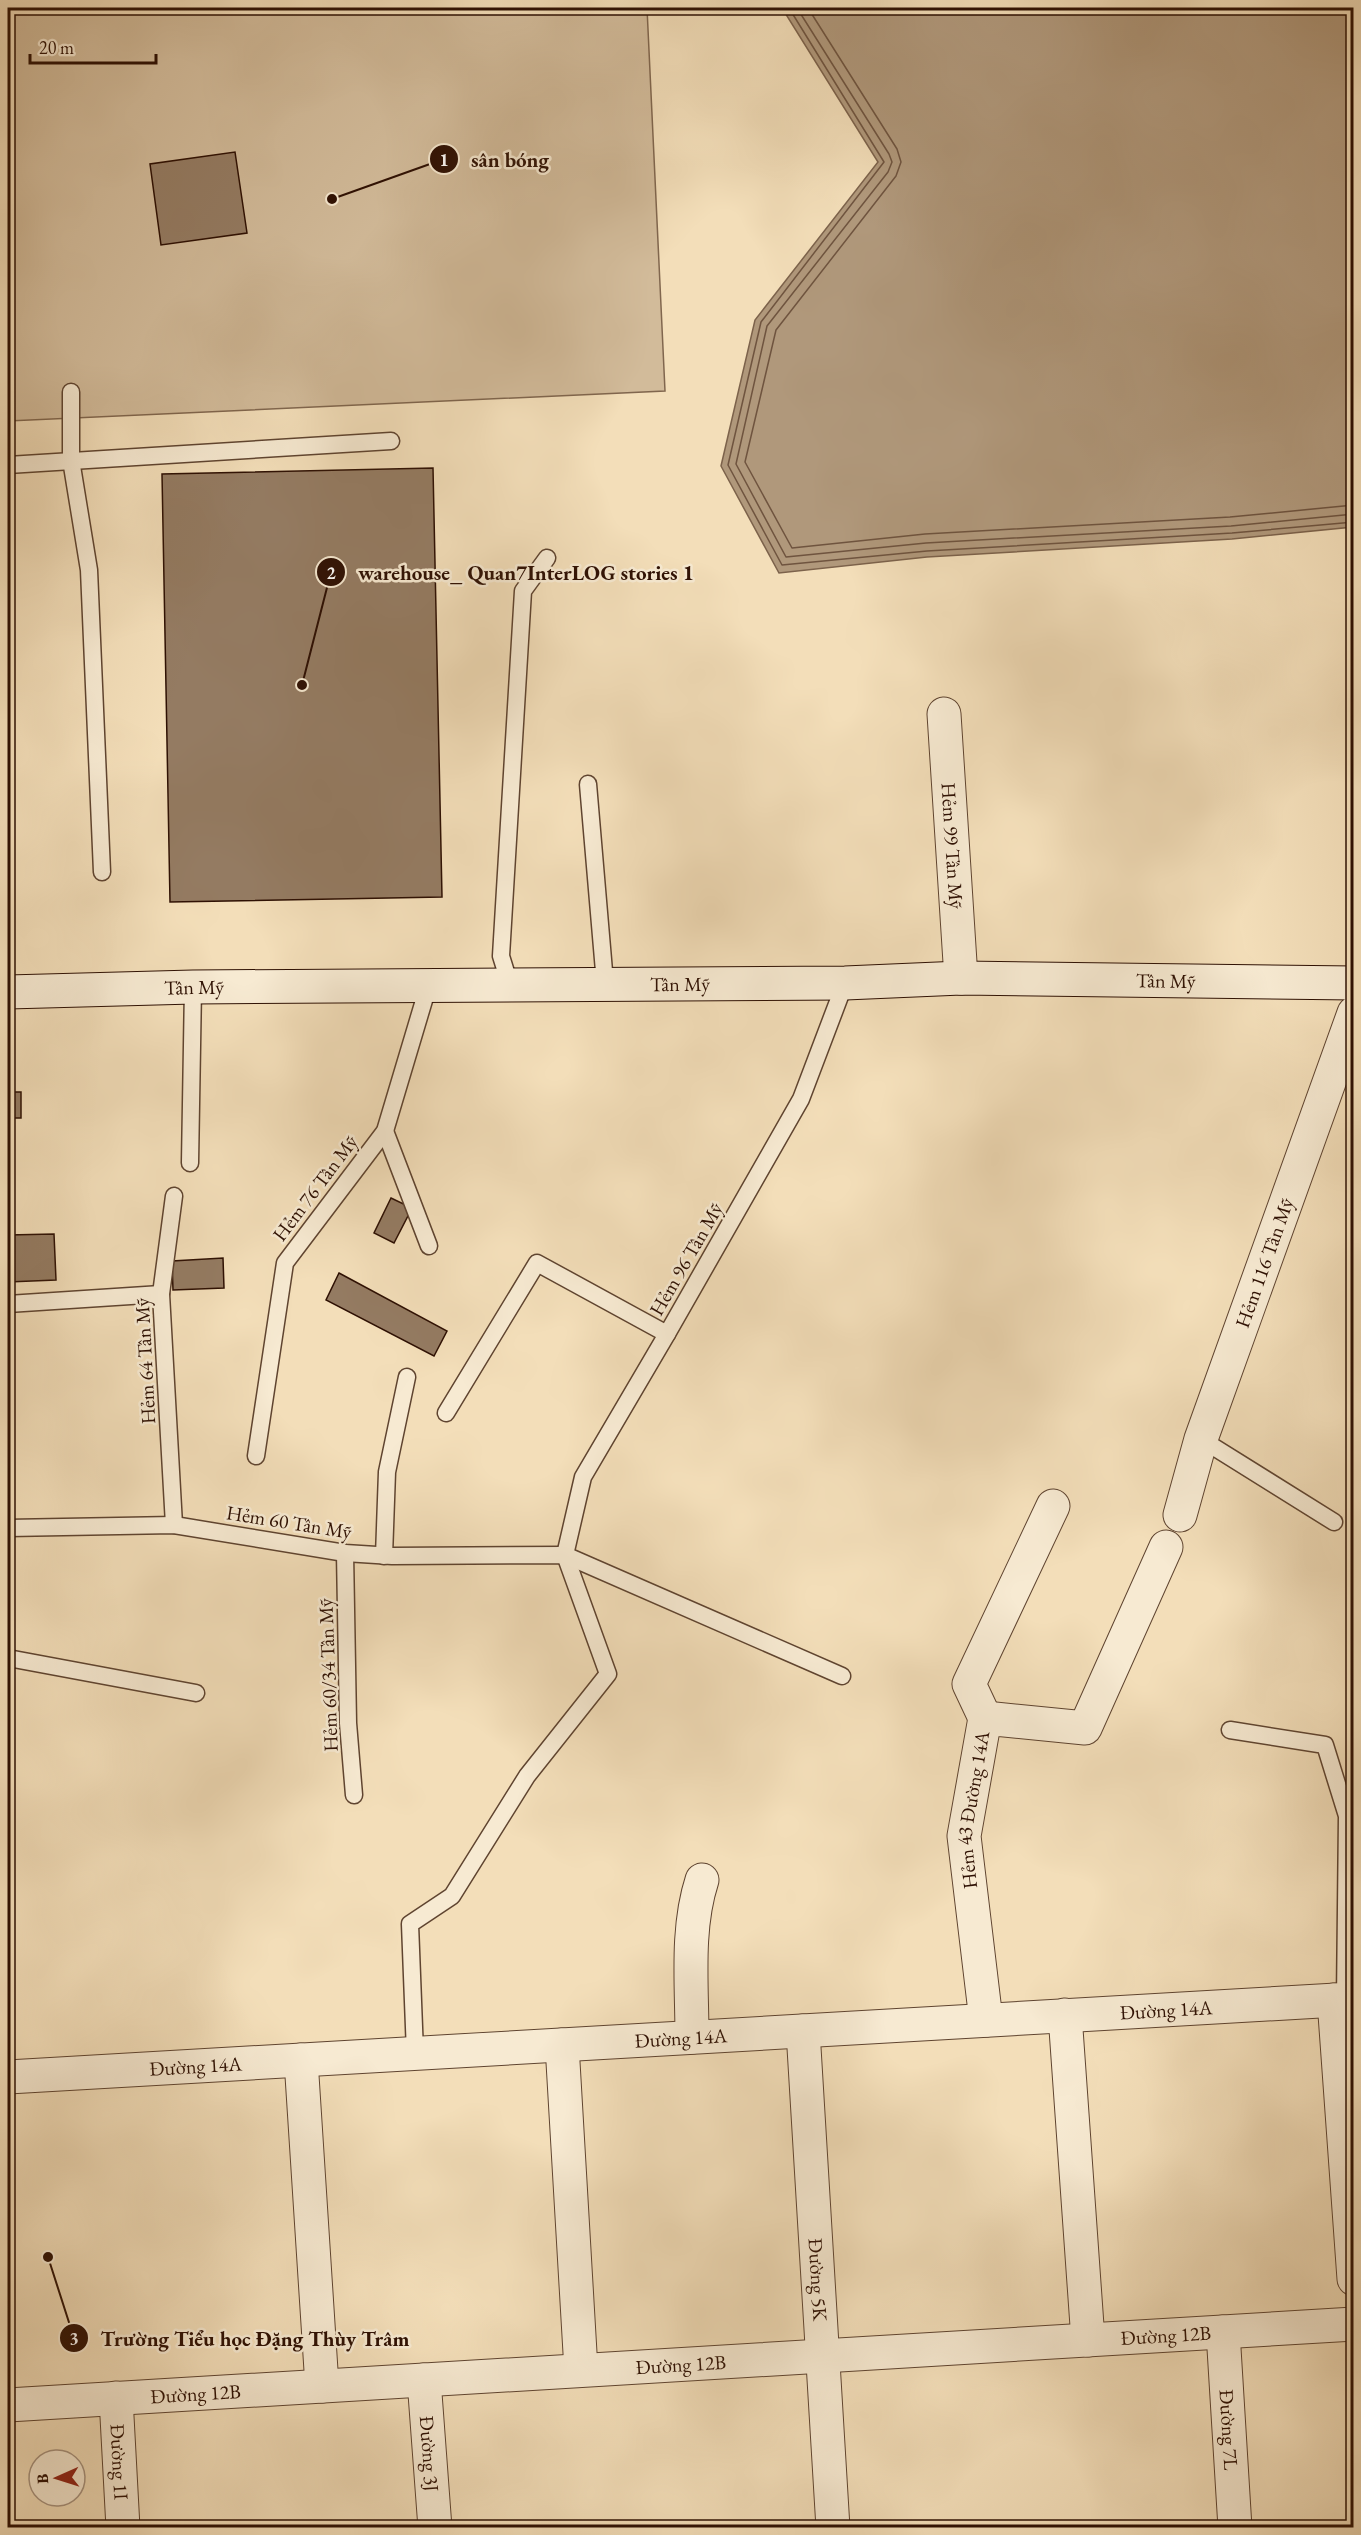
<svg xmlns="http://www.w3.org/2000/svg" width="1361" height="2535" viewBox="0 0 1361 2535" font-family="'EB Garamond',serif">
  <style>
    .green { fill: #d2bb9a; stroke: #80664e; stroke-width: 1.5 }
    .water { fill: #b0987b; stroke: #7c624b; stroke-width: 1.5 }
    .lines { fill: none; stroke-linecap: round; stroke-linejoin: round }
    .shore { stroke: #6f543f; stroke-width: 1.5 }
    .building { fill: #947b62; stroke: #2e1003; stroke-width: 1.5 }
    .lane-casing { stroke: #5f4430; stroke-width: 19 }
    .street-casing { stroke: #5f4430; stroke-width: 35 }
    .secondary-casing { stroke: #2e1003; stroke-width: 35 }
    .lane { stroke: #f7ead2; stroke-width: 16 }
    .street { stroke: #f7ead2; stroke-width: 33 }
    .secondary { stroke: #f7ead2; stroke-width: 33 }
    .labels { text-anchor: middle; stroke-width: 5; stroke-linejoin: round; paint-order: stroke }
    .street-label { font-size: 20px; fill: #2e1003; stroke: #f7ead2 }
    .leader { fill: none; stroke: #2e1003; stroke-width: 2 }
    .callout-dot { fill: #2e1003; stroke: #f7ead2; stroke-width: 2 }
    .mark-label { font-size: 18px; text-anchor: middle; font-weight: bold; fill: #fff }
    .callout-label { font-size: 21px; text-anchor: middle; font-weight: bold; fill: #2e1003; stroke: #f7ead2; stroke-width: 5; stroke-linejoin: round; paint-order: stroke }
  </style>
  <rect width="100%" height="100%" fill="#f3deb9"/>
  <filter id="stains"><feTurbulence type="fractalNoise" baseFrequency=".00333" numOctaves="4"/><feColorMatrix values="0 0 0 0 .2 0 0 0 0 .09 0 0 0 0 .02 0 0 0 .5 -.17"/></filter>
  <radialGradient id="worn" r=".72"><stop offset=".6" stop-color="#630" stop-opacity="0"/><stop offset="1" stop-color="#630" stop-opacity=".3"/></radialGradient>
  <polygon class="green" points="8,8 647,8 665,391 8,421"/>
  <polygon class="water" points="782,8 1353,8 1353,527 1232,539 927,557 779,573 721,466 755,320 878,162"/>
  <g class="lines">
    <g class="shore">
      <polyline points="789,8 884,162 761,322 728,465 782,565 927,551 1232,533 1354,522"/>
      <polyline points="797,8 889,154 892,162 888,172 767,326 736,464 786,557 926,543 1231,526 1354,514"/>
      <polyline points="808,8 897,149 901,162 896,176 776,330 745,462 792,548 925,534 1230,517 1354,505"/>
    </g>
  </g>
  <g class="building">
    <polygon points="235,152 247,233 161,245 150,164"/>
    <polygon points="433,468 442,897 170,902 162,474"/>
    <rect x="8" y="1092" width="13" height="26"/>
    <polygon points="391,1198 412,1208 394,1243 374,1233"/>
    <polygon points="54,1234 56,1280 8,1282 8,1235"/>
    <polygon points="223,1258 224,1288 173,1290 172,1261"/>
    <polygon points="339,1273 447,1331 434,1356 326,1300"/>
  </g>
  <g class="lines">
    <g class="lane-casing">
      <g id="lane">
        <polyline points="71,392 71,460 89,570 102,872"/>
        <polyline points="8,465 391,441"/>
        <polyline points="588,784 605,983"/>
        <polyline points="510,985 501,956 523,591 547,558"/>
        <polyline points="385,1131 429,1246"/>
        <polyline points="190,1163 193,987"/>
        <polyline points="8,1304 161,1294"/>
        <polyline points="446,1413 537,1263 667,1334"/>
        <polyline points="1201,1439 1334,1522"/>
        <polyline points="256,1456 285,1263 385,1131 428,987"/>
        <polyline points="174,1525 161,1294 174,1196"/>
        <polyline points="8,1528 174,1525 345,1553 392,1556 565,1555 842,1676"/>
        <polyline points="345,1553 348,1723 354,1795"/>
        <polyline points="565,1555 583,1477 667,1334 801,1099 845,983"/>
        <polyline points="384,1556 387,1472 407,1377"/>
        <polyline points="8,1658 196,1693"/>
        <polyline points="1230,1730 1325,1745 1347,1816 1345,1999"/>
        <polyline points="415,2053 410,1924 452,1896 527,1776 608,1674 565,1555"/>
      </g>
    </g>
    <g class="street-casing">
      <g id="street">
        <path id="s1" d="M 944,714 L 961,978"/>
        <path id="s2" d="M 1180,1515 L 1201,1439 L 1354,1013"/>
        <polyline points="985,1718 969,1684 1053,1506"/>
        <polyline points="1334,2000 1354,2279"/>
        <polyline points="1065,2015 1088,2340"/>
        <path id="s3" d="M 986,2020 L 964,1836 L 985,1718 L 1085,1728 L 1166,1547"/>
        <path id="s4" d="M 803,2031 L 833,2528"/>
        <path d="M 692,2037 C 692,1985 686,1929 702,1880"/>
        <polyline points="562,2045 581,2370"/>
        <polyline points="301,2060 322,2386"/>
        <path id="s5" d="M 8,2077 L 1354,1999"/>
        <path id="s6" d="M 1223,2332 L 1235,2528"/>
        <path id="s7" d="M 424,2380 L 435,2528"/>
        <path id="s8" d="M 116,2398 L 123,2528"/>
        <path id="s9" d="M 8,2405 L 1354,2324"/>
      </g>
    </g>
    <g class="secondary-casing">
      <g id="secondary">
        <path id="s10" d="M 8,992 L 193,987 L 845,983 L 961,978 L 1354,983"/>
      </g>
    </g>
    <use href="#lane" class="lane"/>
    <use href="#street" class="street"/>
    <use href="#secondary" class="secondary"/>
  </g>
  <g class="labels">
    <g class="street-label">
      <text dy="7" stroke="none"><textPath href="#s1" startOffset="132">Hẻm 99 Tân Mỹ</textPath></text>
      <text dy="7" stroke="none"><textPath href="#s10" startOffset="1158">Tân Mỹ</textPath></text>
      <text dy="7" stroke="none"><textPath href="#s10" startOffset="672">Tân Mỹ</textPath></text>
      <text dy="7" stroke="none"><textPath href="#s10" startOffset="186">Tân Mỹ</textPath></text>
      <text transform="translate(315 1188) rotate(-53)" y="7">Hẻm 76 Tân Mỹ</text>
      <text transform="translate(686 1259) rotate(-60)" y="7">Hẻm 96 Tân Mỹ</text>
      <text dy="7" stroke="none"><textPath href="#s2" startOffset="266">Hẻm 116 Tân Mỹ</textPath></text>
      <text transform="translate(145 1361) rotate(-93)" y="7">Hẻm 64 Tân Mỹ</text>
      <text transform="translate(289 1522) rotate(9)" y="7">Hẻm 60 Tân Mỹ</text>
      <text transform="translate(328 1675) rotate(-92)" y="7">Hẻm 60/34 Tân Mỹ</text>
      <text dy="7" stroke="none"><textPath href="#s3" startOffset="212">Hẻm 43 Đường 14A</textPath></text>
      <text dy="7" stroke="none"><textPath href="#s5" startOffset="1160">Đường 14A</textPath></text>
      <text dy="7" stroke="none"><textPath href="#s5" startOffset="674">Đường 14A</textPath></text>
      <text dy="7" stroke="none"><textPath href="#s5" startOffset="188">Đường 14A</textPath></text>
      <text dy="7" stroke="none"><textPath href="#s4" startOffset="249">Đường 5K</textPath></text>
      <text dy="7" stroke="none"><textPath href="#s9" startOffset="1160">Đường 12B</textPath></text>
      <text dy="7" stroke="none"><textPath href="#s9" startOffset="674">Đường 12B</textPath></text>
      <text dy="7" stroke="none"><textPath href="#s9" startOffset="188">Đường 12B</textPath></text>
      <text dy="7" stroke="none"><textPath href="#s6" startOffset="98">Đường 7L</textPath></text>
      <text dy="7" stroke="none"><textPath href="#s7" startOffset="74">Đường 3J</textPath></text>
      <text dy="7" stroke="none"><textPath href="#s8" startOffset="64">Đường 1I</textPath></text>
    </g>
  </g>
  <path class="leader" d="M332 199L444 159M302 685L331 572M48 2257L74 2338"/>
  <g class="callout-dot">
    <circle cx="332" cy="199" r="6"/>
    <circle cx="302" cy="685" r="6"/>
    <circle cx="48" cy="2257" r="6"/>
    <circle cx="444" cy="159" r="15"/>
    <circle cx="331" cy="572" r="15"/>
    <circle cx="74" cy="2338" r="15"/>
  </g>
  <g class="mark-label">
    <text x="444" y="166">1</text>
    <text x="331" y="579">2</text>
    <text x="74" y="2345">3</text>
  </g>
  <g class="callout-label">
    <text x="510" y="167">sân bóng</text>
    <text x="526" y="580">warehouse_ Quan7InterLOG stories 1</text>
    <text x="255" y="2346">Trường Tiểu học Đặng Thùy Trâm</text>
  </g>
  <rect width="1361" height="2535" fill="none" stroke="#f3deb9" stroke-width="30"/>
  <rect x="9" y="9" width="1343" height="2517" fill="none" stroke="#2e1003" stroke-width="3"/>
  <rect x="15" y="15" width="1331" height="2505" fill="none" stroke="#2e1003" stroke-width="1.5"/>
  <g transform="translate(57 2478) rotate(267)"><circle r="28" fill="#f7ead2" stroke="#a7937f" stroke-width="1.5"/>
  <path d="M0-4.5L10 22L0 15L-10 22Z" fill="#8f2418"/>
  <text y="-9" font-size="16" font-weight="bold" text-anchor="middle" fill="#2e1003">B</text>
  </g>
  <path d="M30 54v9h126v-9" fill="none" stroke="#2e1003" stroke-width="3"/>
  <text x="39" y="54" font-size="18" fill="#2e1003" stroke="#f7ead2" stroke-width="4.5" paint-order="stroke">20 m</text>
  <rect width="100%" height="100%" filter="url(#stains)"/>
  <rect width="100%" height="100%" fill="url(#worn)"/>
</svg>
